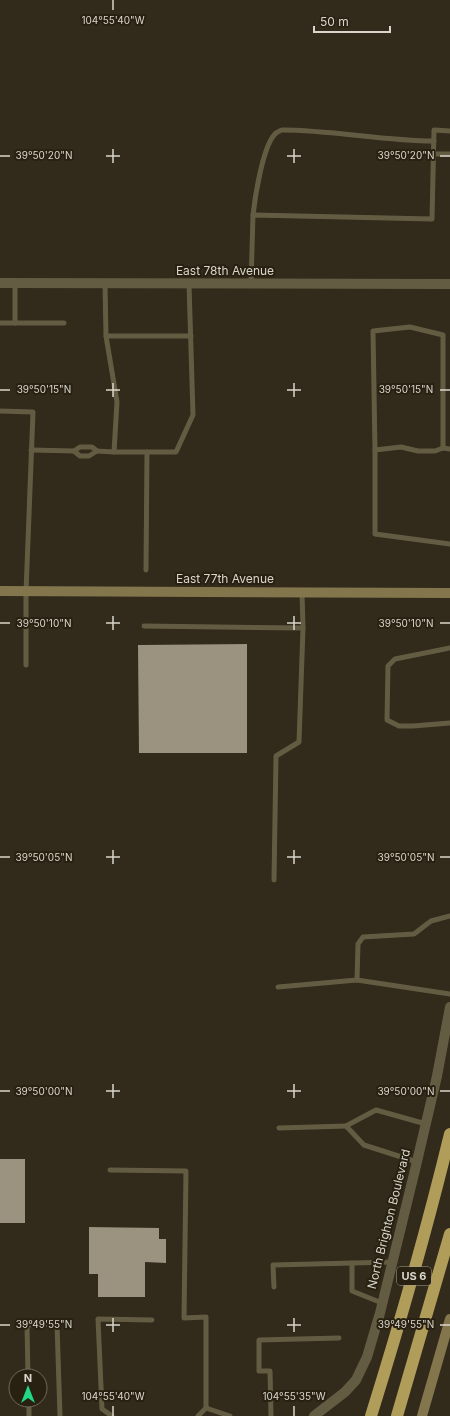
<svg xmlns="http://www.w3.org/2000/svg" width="450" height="1416" viewBox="0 0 450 1416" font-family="Inter,sans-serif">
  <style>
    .building { fill: #9b927f }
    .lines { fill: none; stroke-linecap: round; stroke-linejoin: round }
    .lane { stroke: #645c42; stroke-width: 5 }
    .street { stroke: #645c42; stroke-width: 10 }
    .secondary { stroke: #83764c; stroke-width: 10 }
    .highway { stroke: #b19d5a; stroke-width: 12 }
    .ticks { fill: none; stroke: #dad6cc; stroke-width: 1.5 }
    .labels { text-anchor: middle; stroke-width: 4; stroke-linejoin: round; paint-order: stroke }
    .shield { fill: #282111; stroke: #a5a094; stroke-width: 1 }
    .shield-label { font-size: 11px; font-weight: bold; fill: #dad6cc }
    .street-label { font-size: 12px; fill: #dad6cc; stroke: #282111 }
    .ticks-label { font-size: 10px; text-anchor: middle; fill: #dad6cc; stroke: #282111; stroke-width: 4; stroke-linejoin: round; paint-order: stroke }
  </style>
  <rect width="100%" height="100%" fill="#322a1a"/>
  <g class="building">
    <polygon points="247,644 247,753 139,753 138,645"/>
    <rect x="0" y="1159" width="25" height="64"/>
    <polygon points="89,1227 159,1228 159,1239 166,1239 166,1263 145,1262 145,1297 98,1297 98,1274 89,1274"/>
  </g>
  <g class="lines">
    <g class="lane">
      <polyline points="434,154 450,154"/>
      <path d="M 253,215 C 255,197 263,144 276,133 C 276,133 281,130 282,130 C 333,130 383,141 434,141"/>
      <polyline points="15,283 15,323 64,323"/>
      <polyline points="105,284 106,336 117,402 114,452 176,452 193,415 189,284"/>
      <polyline points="251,284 253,215 432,219 434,130 450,131"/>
      <polyline points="0,323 15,323"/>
      <polygon points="410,327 443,335 443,448 435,451 418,451 401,447 375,450 373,331"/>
      <polyline points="106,336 191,336"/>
      <polyline points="0,411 33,412 26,592 26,665"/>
      <polyline points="443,448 450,449"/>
      <polyline points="31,450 74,451 80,456 89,456 97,451"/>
      <polyline points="375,450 375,534 450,544"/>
      <polyline points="74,451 80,447 92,447 97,451 114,452"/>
      <polyline points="146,570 147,452"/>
      <polyline points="144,626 303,628 302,592"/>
      <polyline points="450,648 395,659 388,666 387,720 399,726 413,726 450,723"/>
      <polyline points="274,880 276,756 299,742 303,628"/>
      <polyline points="357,980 358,944 363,937 414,934 431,921 450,916"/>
      <polyline points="278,987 357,980 450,994"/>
      <polyline points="279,1128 346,1126"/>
      <polyline points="417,1162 364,1145 346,1126 376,1110 426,1124"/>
      <polyline points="110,1170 186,1171 184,1318 206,1317 206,1408"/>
      <polyline points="352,1263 352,1291 382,1303"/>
      <polyline points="274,1287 273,1265 393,1262"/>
      <polyline points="28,1376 27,1325 57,1324 60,1416"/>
      <polyline points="29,1400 29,1416"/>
      <polyline points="112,1416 102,1409 98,1319 152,1320"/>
      <polyline points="198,1416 206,1408 230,1416"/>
      <polyline points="271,1416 270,1371 259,1371 259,1340 339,1338"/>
    </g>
    <g class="street">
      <polyline points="0,283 450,284"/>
      <polyline points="314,1416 345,1392 356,1380 367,1357 380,1313 415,1170 437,1076 450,1007"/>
    </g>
    <g class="secondary">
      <polyline points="0,591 450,593"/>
      <polyline points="422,1416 450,1319"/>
    </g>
    <g class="highway">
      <path d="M 371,1416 C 400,1323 427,1229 450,1134"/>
      <polyline points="397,1416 450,1234"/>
    </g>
  </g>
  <path class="ticks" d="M 113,0 L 113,10M 113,149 L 113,163M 294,149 L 294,163M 0,156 L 10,156M 106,156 L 120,156M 287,156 L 301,156M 440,156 L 450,156M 113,383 L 113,397M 294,383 L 294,397M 0,390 L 10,390M 106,390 L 120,390M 287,390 L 301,390M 440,390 L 450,390M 113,616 L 113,630M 294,616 L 294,630M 0,623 L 10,623M 106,623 L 120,623M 287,623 L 301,623M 440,623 L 450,623M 113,850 L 113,864M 294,850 L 294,864M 0,857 L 10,857M 106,857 L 120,857M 287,857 L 301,857M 440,857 L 450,857M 113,1084 L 113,1098M 294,1084 L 294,1098M 0,1091 L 10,1091M 106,1091 L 120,1091M 287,1091 L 301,1091M 440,1091 L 450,1091M 113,1318 L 113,1332M 294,1318 L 294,1332M 0,1325 L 10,1325M 106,1325 L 120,1325M 287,1325 L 301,1325M 440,1325 L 450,1325M 113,1406 L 113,1416M 294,1406 L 294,1416"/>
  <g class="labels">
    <rect class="shield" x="397" y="1267" width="34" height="18" rx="3"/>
    <g class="shield-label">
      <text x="414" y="1280">US 6</text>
    </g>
    <g class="street-label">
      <text x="225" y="275">East 78th Avenue</text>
      <text x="225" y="583">East 77th Avenue</text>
      <text transform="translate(389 1219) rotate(-76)" y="4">North Brighton Boulevard</text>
    </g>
  </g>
  <g class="ticks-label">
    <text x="113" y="24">104°55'40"W</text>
    <text x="44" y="159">39°50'20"N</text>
    <text x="406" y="159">39°50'20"N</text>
    <text x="44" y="393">39°50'15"N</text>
    <text x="406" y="393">39°50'15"N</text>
    <text x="44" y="627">39°50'10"N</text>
    <text x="406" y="627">39°50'10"N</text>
    <text x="44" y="861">39°50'05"N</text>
    <text x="406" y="861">39°50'05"N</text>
    <text x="44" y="1095">39°50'00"N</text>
    <text x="406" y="1095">39°50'00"N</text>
    <text x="44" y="1328">39°49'55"N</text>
    <text x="406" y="1328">39°49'55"N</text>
    <text x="113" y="1400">104°55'40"W</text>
    <text x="294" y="1400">104°55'35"W</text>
  </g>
  <g transform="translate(28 1388)"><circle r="19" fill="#282111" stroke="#6f695c"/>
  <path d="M0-3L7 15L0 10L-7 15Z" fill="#22d887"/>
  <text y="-6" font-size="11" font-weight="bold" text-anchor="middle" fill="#dad6cc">N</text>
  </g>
  <path d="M314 26v6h76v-6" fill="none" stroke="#dad6cc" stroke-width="2"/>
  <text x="320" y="26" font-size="12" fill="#dad6cc" stroke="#282111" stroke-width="3" paint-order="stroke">50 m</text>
</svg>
